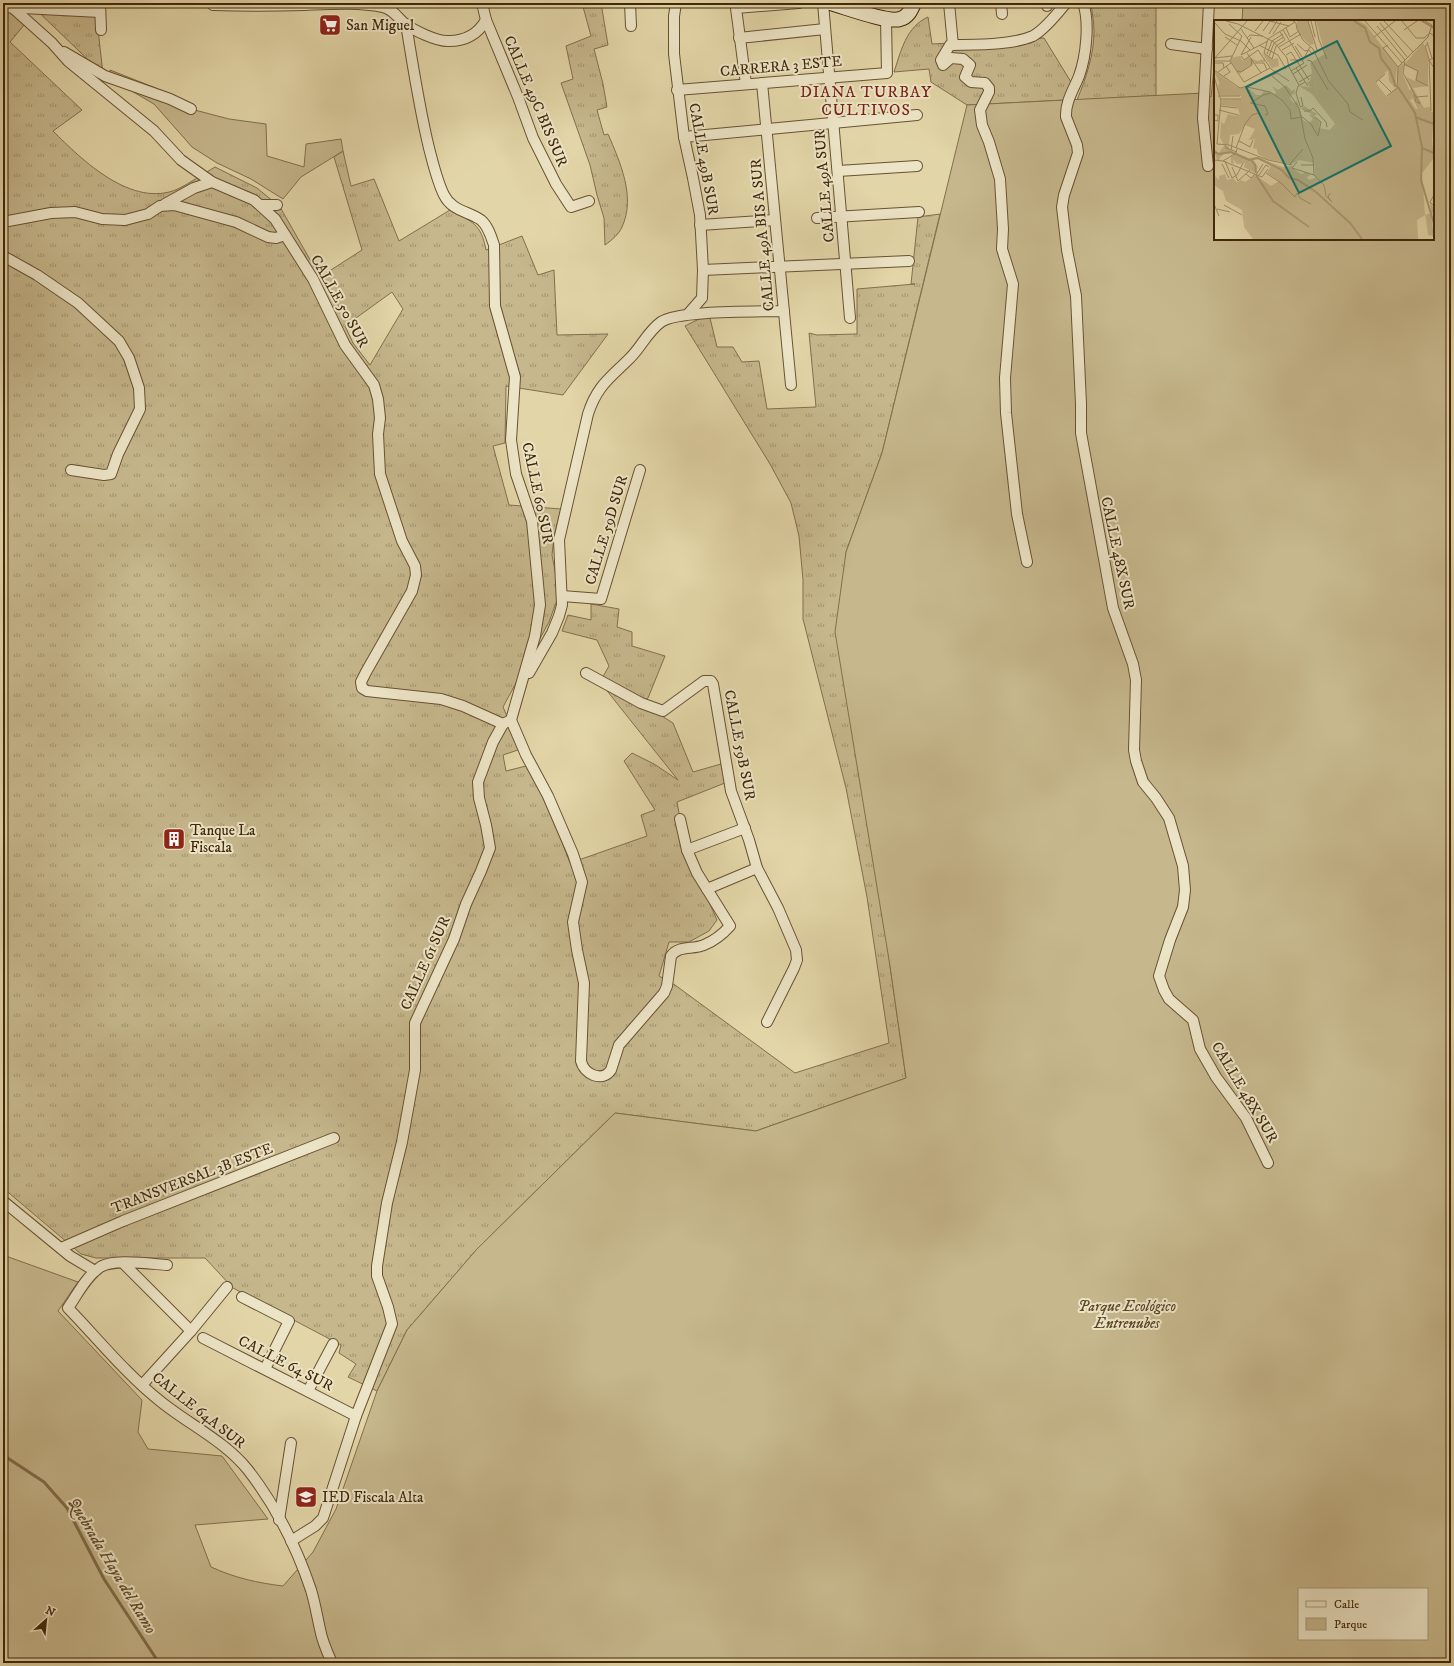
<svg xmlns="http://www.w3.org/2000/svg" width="1454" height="1666" viewBox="0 0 1454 1666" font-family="'IM FELL DW Pica',serif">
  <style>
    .grass { fill: url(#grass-tufts); stroke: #836f4c; fill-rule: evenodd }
    .park { fill: #c6b78c; stroke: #836f4c; fill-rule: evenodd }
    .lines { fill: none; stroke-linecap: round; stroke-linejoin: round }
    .stream { stroke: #806c49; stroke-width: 3 }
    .street-casing { stroke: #685232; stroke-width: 12 }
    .secondary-casing { stroke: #40270b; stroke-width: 16 }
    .street { stroke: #ece4c6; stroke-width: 10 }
    .secondary { stroke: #ece4c6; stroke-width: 14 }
    .labels { text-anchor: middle; stroke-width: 4; stroke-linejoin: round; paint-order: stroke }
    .poi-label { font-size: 15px; fill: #40270b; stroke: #ece4c6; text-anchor: start }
    .street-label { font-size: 15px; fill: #40270b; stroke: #ece4c6 }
    .park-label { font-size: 15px; font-style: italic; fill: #5b4425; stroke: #ece4c6 }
    .neighbourhood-label { font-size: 16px; letter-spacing: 1px; fill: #7a1f14; stroke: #ece4c6 }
    .water-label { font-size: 16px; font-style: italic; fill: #604a2a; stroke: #ece4c6 }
    .inset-river { fill: none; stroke: #ab9a72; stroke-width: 2 }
    .inset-road { fill: none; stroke: #a18f69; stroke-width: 1 }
    .view { fill: #0f766e; fill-opacity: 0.15; stroke: #0f766e; stroke-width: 2 }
    .inset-edge { fill: none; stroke: #40270b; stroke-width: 2 }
  </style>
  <defs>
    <pattern id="grass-tufts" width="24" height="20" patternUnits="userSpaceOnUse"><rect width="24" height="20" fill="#c6b78c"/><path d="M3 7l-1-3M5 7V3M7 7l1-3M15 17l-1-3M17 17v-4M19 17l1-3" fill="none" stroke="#a29571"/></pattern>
  </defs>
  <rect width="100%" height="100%" fill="#e2d5a7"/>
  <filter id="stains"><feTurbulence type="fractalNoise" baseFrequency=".005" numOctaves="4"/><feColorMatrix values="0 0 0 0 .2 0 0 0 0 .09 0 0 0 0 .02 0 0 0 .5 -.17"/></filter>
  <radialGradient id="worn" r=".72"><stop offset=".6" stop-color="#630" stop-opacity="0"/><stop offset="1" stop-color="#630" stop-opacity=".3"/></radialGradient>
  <g class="grass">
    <path d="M 3,3 L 29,19 L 10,42 L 82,110 L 53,131 C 82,160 132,209 178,189 C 190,183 203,174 215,167 L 257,188 L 280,207 L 320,277 L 362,250 L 334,157 L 343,151 L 351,186 L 374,179 L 399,241 L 450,210 C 473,222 481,224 486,250 L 522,236 L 538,275 L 554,270 L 557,335 L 608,334 L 563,395 L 506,386 L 505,443 L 493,446 L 509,505 L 561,509 L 554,536 L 552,555 L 557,581 L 557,600 L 549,622 L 503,707 L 521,749 L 503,755 L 506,771 L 526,766 L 546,800 L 570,863 L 647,836 L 641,815 L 655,810 L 624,761 L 632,753 L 654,764 L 678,780 L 600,682 L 609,666 L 597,640 L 562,631 L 568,615 L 591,620 L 591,604 L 619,609 L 617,627 L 632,632 L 632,646 L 665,656 L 648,698 L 641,703 L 673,723 L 693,772 L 721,764 L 725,783 L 677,802 L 686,851 L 717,920 L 709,931 L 689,942 L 669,942 L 659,976 L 675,985 L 795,1073 L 889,1043 L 867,897 L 846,788 L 803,619 L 803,580 L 799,536 L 791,503 L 770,464 L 685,326 L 709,314 L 717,347 L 733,347 L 742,362 L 759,361 L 767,409 L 816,407 L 809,333 L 817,335 L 857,334 L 857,289 L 915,284 L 911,284 L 918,217 L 940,214 L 882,453 L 846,552 L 890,966 L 906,1078 L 756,1131 L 615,1113 L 477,1249 L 407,1330 L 377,1391 L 348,1377 L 356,1364 L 339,1353 L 341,1345 L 233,1288 L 205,1258 L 96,1258 L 81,1254 L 3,1188 ZM 392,292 L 403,309 L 370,365 L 353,343 L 345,326 Z"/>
    <polygon points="29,3 95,3 103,74 30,4"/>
    <path d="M 582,3 L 601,3 L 608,45 L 594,49 L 603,84 L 607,107 L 597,110 L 604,135 L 608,134 C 620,162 636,197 622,227 C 619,234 612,240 605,245 L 604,218 L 597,195 L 590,165 L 561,83 L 573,79 L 566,46 L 591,36 Z"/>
    <path d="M 1091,3 L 1154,3 L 1156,5 L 1156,96 L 1077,100 C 1086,78 1094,55 1094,31 C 1094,22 1092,12 1091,3 Z"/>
    <path d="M 928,17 L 932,44 L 1044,38 L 1071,82 L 1065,100 L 967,105 L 931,82 L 929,69 L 894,72 C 901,51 906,27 928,17 Z"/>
  </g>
  <g class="park">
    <path d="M 1230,3 L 1451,3 L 1451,1663 L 3,1663 L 3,1255 L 78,1282 L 58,1311 L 142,1400 L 138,1432 L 148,1449 L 222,1456 L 268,1519 L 195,1525 L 211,1567 C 235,1578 258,1583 283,1586 L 313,1552 L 336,1509 L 377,1391 L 407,1330 L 477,1249 L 615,1113 L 756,1131 L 906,1078 L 890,966 L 835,632 L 846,552 L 882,453 L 967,105 L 1204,93 L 1211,97 L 1215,59 L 1215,239 L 1433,239 L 1433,21 L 1242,21 L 1243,4 ZM 1299,1589 L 1427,1589 L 1427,1639 L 1299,1639 Z"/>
    <polygon points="110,70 176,96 191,109 229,119 266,124 267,156 304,167 306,144 341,139 343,151 301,177 283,199 251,179 217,163 192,147 154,104 111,79"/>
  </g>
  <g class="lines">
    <polyline class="stream" points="3,1455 44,1482 67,1508 104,1579 159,1663"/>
    <g class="street-casing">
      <g id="street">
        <polyline points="100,3 101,30"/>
        <polyline points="482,3 486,20 518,97 533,138 556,184 571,207 589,201"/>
        <polyline points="630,3 631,26"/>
        <polyline points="676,3 674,16 674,54 684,137 693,178 700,215 703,270 702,298 688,314"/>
        <polyline points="823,3 850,318"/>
        <polyline points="865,3 866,14"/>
        <polyline points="949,3 953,45"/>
        <polyline points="1001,3 1002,14"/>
        <polyline points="1047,3 1047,6"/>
        <path d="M 1083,3 C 1090,22 1086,57 1079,76 C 1074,89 1065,102 1066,117 L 1077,145 L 1078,153 L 1064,195 L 1062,207 L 1067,250 L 1076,296 L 1081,404 L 1081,433 L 1113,608 L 1133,664 L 1136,680 L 1134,750 L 1136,761 L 1143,782 L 1156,798 L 1169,818 L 1183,866 L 1185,890 L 1183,907 L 1170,940 L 1159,976 L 1164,990 L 1169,999 L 1193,1020 L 1200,1049 L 1216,1077 L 1246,1118 L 1268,1163"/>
        <path d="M 213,5 C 243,6 273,6 304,5 C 330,4 357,2 383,7 C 393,9 397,17 404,23 C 413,30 437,42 449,41 C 465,41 478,34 486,20"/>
        <polyline points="3,7 100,12"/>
        <polyline points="13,8 52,43 68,61 154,131 181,160 212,182 254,200 275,219 313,279 345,345 374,385 378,399 380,418 378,434 380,474 402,541 415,566 416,575 412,591 366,672 361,682 362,688 367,691 441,699 463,706 503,724"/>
        <path d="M 406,24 C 413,66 419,107 429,148 C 433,163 437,181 444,195 C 452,211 468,211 481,220 C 488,226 491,236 494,245 L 495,306 L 515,377 L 511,440 L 516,474 L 532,521 L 540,605 L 535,636 L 511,720 L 526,755 L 548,796 L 573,854 L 582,882 L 573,922 L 577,950 L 584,983 L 581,1061 C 584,1074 602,1083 611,1070 L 619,1045 L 664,993 L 667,986 L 671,956 C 679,945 692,950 704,945 C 714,941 722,935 730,926 L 697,873 L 687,850 L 680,819"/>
        <polyline points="739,38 825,29"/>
        <polyline points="1171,44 1207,49"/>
        <polyline points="64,52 105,76 170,99 191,109"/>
        <polyline points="762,83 791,385"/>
        <polyline points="746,84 736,8 799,3"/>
        <polyline points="677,90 887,73 886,19"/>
        <polyline points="684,137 917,115"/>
        <polyline points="1208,166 1203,118 1209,3"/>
        <polyline points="838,171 917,166"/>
        <polyline points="165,204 194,188 212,182"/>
        <polyline points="261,205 277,205"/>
        <polyline points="817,218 919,212"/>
        <polyline points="3,222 51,213 75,212 102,219 125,220 148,214 160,206 174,205 236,222 268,237 276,238 285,235"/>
        <polyline points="700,225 775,220"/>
        <polyline points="3,256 37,275 78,303 119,341 129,358 139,388 140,409 118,454 111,474 104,475 71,470"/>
        <polyline points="703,270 909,261"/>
        <path d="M 1027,562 L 1017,514 L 1006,413 L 1005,378 L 1013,284 L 1002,249 L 1003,229 L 1000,179 L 989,142 L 982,125 L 980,110 L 989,92 L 989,88 L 985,83 L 971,82 L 965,77 L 970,65 L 963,59 L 951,58 L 943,65 L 941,60 L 950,45 C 973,45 1013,45 1033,36 C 1044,30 1058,13 1066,3"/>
        <polyline points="562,596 601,599 640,470"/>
        <path d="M 529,673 L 552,633 L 559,616 L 562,605 L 559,540 L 588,414 C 597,386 609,379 629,359 C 641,348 647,332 661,322 C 678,310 759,312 784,311"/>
        <polyline points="586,673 641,703 663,711 704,681 711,681 713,684 731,791 749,840 757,868 778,908 796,950 797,960 794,968 767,1022"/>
        <polyline points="687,850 745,828"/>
        <polyline points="707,889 757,868"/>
        <polyline points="3,1201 70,1256 95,1271"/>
        <polyline points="61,1248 123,1221 334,1138"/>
        <polyline points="123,1263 191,1331"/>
        <path d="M 167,1265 C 151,1264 111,1258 99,1268 C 86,1277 77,1295 68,1308 C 97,1338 127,1375 160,1401 C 188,1424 225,1441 248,1470 C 275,1505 297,1548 311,1590 C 315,1603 317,1616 320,1629 C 322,1641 327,1652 332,1663"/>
        <polyline points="242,1297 289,1321 265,1369"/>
        <polyline points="203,1338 356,1416"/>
        <polyline points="142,1385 191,1331 227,1287"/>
        <polyline points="308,1391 333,1344"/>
        <polyline points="279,1520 291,1443"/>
        <polyline points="291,1541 315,1526 323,1518 356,1416 392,1324 388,1307 377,1276 377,1266 387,1203 402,1142 415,1070 415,1023 454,939 466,904 481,871 490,848 486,825 479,798 478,782 493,742 503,724 509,721"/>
      </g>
    </g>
    <g class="secondary-casing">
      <path id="secondary" d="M 830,3 C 845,7 887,23 900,19 C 908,17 911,10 914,3"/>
    </g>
    <use href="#street" class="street"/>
    <use href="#secondary" class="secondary"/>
  </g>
  <defs>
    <g id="supermarket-square" transform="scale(1.15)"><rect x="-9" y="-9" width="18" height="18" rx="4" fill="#8f2418" stroke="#ece4c6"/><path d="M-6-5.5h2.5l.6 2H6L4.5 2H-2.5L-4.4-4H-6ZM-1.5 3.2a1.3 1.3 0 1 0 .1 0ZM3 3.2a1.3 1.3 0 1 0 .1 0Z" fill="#fff"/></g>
    <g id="building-square" transform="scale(1.15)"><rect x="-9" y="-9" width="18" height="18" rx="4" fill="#8f2418" stroke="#ece4c6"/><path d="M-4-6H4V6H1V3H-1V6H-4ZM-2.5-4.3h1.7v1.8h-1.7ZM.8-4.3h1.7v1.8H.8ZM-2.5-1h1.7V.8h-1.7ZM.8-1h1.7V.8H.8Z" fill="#fff"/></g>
    <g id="school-square" transform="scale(1.15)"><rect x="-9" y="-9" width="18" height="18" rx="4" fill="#8f2418" stroke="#ece4c6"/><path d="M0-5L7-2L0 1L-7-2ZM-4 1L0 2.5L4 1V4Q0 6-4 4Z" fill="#fff"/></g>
  </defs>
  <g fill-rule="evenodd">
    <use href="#supermarket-square" x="330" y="25"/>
    <use href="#building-square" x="174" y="839"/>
    <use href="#school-square" x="306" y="1497"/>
  </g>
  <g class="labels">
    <g class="poi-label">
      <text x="346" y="30">San Miguel</text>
      <text x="190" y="835">Tanque La<tspan x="190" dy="17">Fiscala</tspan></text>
      <text x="322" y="1502">IED Fiscala Alta</text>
    </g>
    <g class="street-label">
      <text transform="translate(781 66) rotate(-5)" y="5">CARRERA 3 ESTE</text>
      <text transform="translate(536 101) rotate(67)" y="5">CALLE 49C BIS SUR</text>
      <text transform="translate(704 159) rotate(80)" y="5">CALLE 49B SUR</text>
      <text transform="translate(824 186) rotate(-95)" y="5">CALLE 49A SUR</text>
      <text transform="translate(762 235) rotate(-95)" y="5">CALLE 49A BIS A SUR</text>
      <text transform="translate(340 301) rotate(61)" y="5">CALLE 50 SUR</text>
      <text transform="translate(538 493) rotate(78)" y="5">CALLE 60 SUR</text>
      <text transform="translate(606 530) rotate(-73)" y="5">CALLE 59D SUR</text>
      <text transform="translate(1118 553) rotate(78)" y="5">CALLE 48X SUR</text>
      <text transform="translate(740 745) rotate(79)" y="5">CALLE 59B SUR</text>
      <text transform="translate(425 963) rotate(-66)" y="5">CALLE 61 SUR</text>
      <text transform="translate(1245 1092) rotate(59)" y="5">CALLE 48X SUR</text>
      <text transform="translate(192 1178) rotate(-21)" y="5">TRANSVERSAL 3B ESTE</text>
      <text transform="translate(286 1363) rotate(27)" y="5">CALLE 64 SUR</text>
      <text transform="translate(199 1410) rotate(38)" y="5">CALLE 64A SUR</text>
    </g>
    <g class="park-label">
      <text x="1127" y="1311">Parque Ecológico<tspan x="1127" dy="17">Entrenubes</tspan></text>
    </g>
    <g class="neighbourhood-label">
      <text x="866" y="97">DIANA TURBAY<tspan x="866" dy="18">CULTIVOS</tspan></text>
    </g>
    <g class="water-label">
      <text transform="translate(113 1565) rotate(59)" y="6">Quebrada Haya del Ramo</text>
    </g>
  </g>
  <g transform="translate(1214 20)">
    <rect width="220" height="220" fill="#e2d5a7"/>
    <path d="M 209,22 L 214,37 L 214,66 L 199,68 L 210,88 L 204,89 L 195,71 L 197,69 L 192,57 L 201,61 L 203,51 L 190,45 ZM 0,51 L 23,67 L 34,68 L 42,75 L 47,75 L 50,71 L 61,74 L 62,72 L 58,66 L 64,70 L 72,65 L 78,71 L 81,69 L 80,74 L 76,75 L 77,80 L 80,83 L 83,81 L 89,100 L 95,103 L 99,99 L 95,95 L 98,94 L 87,89 L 90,86 L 103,94 L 100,96 L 106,102 L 105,108 L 116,110 L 121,104 L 98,74 L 85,66 L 96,67 L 93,62 L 96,61 L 98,51 L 105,80 L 123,106 L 116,115 L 106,118 L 100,143 L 85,140 L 78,144 L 52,139 L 44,134 L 43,129 L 39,128 L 41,119 L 35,120 L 41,109 L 31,105 L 25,114 L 16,115 L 15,125 L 10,125 L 6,117 L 7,102 L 10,104 L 14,94 L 22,96 L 26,94 L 23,87 L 7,85 L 8,80 L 27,79 L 27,76 L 5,75 L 4,65 L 6,64 ZM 10,126 L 15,126 L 15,129 L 21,133 L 10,134 L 5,139 L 6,141 L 3,140 L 0,129 L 5,133 ZM 23,133 L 35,138 L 43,137 L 58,143 L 57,146 L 44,139 L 39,139 L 44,147 L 41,153 L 30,147 L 31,143 L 23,144 L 19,139 L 20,144 L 17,143 L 17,136 ZM 11,154 L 13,160 L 19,158 L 24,163 L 9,171 L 0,165 L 0,155 L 5,160 L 5,156 ZM 216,182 L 220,189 L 217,197 L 220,216 L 214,215 L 212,199 L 211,195 L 217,193 Z" fill="#c6b78c"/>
    <path d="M 83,1 L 94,1 L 100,24 L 96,25 L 90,19 L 83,9 ZM 102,1 L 145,1 L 152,5 L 183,46 L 181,68 L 175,61 L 174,50 L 162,62 L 165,67 L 173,77 L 183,68 L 184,48 L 190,42 L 188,53 L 199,78 L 196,80 L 202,89 L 216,87 L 217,92 L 220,92 L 218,121 L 220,138 L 208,153 L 211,195 L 203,200 L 204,219 L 39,219 L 30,207 L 28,190 L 12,181 L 9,171 L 27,160 L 31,162 L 41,155 L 57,166 L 65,161 L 53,153 L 58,143 L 69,147 L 78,146 L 78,148 L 87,154 L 92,152 L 97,155 L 93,157 L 95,160 L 101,158 L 100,138 L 106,118 L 116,115 L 123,106 L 105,80 L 96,43 L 111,34 ZM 48,33 L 59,39 L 64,38 L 65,46 L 58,48 ZM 26,36 L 29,41 L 35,37 L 43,41 L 50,39 L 52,42 L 41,42 L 25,54 L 17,42 L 17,38 Z" fill="#c6b78c"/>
    <path class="inset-river" d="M 140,1 L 151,8 L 156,22 L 165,28 L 167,38 L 176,50 L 182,67M 208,1 L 220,8M 184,67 L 201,93 L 208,127 L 207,160 L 220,204M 201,97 L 220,104M 208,128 L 220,133M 0,132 L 5,134 L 17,132 L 35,140 L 44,138 L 68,150 L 75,158 L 84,160 L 102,172 L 136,203 L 148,219M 37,140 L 41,145 L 42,153M 42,155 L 59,181 L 95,207"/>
    <path class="inset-road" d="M 12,1 L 24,4 L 60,22 L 73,38 L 75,47 L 85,65M 56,1 L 75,6M 79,1 L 82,3 L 83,9 L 89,20 L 99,29 L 114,60 L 134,84 L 136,92 L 149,100M 94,1 L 103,30M 97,1 L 101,17M 101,1 L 105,20 L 113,39M 151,1 L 188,43M 170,1 L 199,32M 188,1 L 202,18 L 210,18 L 216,13 L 220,16M 0,2 L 11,14 L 27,21 L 36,30M 166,3 L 194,38M 15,4 L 28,16 L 16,41 L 30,62 L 56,48M 163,6 L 191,40M 72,8 L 76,17 L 85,11M 27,9 L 40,28M 69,10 L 87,40M 190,10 L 203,1M 41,11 L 49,1M 49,11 L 56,1M 66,12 L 71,20 L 62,26 L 58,39 L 50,33 L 54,19 L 57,17 L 81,2M 55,14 L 63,1M 59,14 L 67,2M 11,17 L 23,25M 160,17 L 181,1M 33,18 L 36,15 L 49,16M 213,22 L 218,38M 83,24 L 91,31 L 95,30 L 98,34M 214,24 L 211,26 L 215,39 L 217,91M 45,25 L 64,35 L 72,49M 174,25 L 169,28 L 184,47M 81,26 L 88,37M 65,27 L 87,14M 44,30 L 57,49 L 75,61M 68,30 L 80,23M 33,33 L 47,53M 53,34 L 58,21 L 69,14M 27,35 L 54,21M 27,35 L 37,17M 72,35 L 77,32 L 95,60M 27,36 L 30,40 L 44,30M 55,36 L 60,23 L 70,17M 1,38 L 18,36M 220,38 L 215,40 L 220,48M 0,39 L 33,1M 76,40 L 89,40 L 96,27M 93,40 L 97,41 L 114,70M 0,41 L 16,41M 191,41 L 189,53 L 206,84M 0,43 L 9,43 L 10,48M 41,43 L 50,43 L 53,50M 190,44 L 204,51 L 202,60 L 214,66M 184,47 L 214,17 L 218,5 L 211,1M 82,48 L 94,66M 0,50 L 26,68 L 38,65M 23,51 L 27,52 L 38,45 L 37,39M 77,51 L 90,43 L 88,40M 4,52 L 17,43M 79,54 L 93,45M 0,56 L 7,81 L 3,124 L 15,125 L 54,140 L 78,145M 10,56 L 16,52 L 12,46M 58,56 L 71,67 L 85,88 L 87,96 L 97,104 L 104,116 L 107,102 L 101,97M 165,60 L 177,72M 45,61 L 63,53M 85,62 L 97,55M 162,62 L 171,54M 33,67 L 56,72 L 68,80 L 76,90 L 77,99 L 87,97M 200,74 L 202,82 L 206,84M 4,76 L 26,76M 173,76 L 183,68 L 184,47M 202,77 L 214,76M 6,79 L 27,79M 36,83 L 51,86 L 54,94 L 51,95M 37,83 L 49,75 L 57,73M 6,86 L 23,88M 86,86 L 82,73 L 84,66 L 91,62M 86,87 L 89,86 L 87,77M 5,90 L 24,95M 90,91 L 96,91 L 99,88 L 112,102 L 113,107M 0,95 L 4,95 L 4,101 L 0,100M 87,97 L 91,119 L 99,138 L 100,155M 25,121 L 36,127 L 39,120M 11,125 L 12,128 L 23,132M 22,128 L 31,104 L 38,95 L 44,93M 17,130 L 19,116M 0,140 L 9,141 L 48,157 L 54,149M 9,141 L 22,133 L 23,129M 11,141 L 18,158 L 23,155 L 29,143M 83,142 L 78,148 L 100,155 L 110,165 L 112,176 L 118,182 L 114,177 L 116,173M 8,144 L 15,158M 76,144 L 89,129M 87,145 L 100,145M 18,147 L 24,161 L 36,150M 52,153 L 67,163 L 81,177 L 83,173 L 86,178 L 97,184M 32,154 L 37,158 L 41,154M 42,155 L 49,144M 45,155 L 52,145 L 55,147M 220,175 L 216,182 L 220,186M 0,184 L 5,196M 10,185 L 28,195M 3,189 L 16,192"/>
    <path class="view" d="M 123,21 L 177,126 L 85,173 L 32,67 Z"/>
    <rect width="220" height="220" class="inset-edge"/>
  </g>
  <rect width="1454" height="1666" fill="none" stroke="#e2d5a7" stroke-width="16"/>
  <rect x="4" y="4" width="1446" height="1658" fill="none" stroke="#40270b" stroke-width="2"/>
  <rect x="8" y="8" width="1438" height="1650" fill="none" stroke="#40270b"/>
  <rect x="1298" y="1588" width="130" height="52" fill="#ece4c6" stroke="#a7987b"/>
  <rect x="1306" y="1601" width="20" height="6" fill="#ece4c6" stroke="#a7987b"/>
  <text x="1334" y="1608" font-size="12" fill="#40270b">Calle</text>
  <rect x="1306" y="1618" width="20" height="12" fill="#c6b78c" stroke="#a7987b"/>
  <text x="1334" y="1628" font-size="12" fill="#40270b">Parque</text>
  <g transform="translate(46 1620) rotate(27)" stroke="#ece4c6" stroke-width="3" paint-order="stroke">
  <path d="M0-3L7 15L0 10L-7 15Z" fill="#40270b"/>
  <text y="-6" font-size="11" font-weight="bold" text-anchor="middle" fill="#40270b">N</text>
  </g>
  <rect width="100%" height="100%" filter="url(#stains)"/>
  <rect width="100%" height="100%" fill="url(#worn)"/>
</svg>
